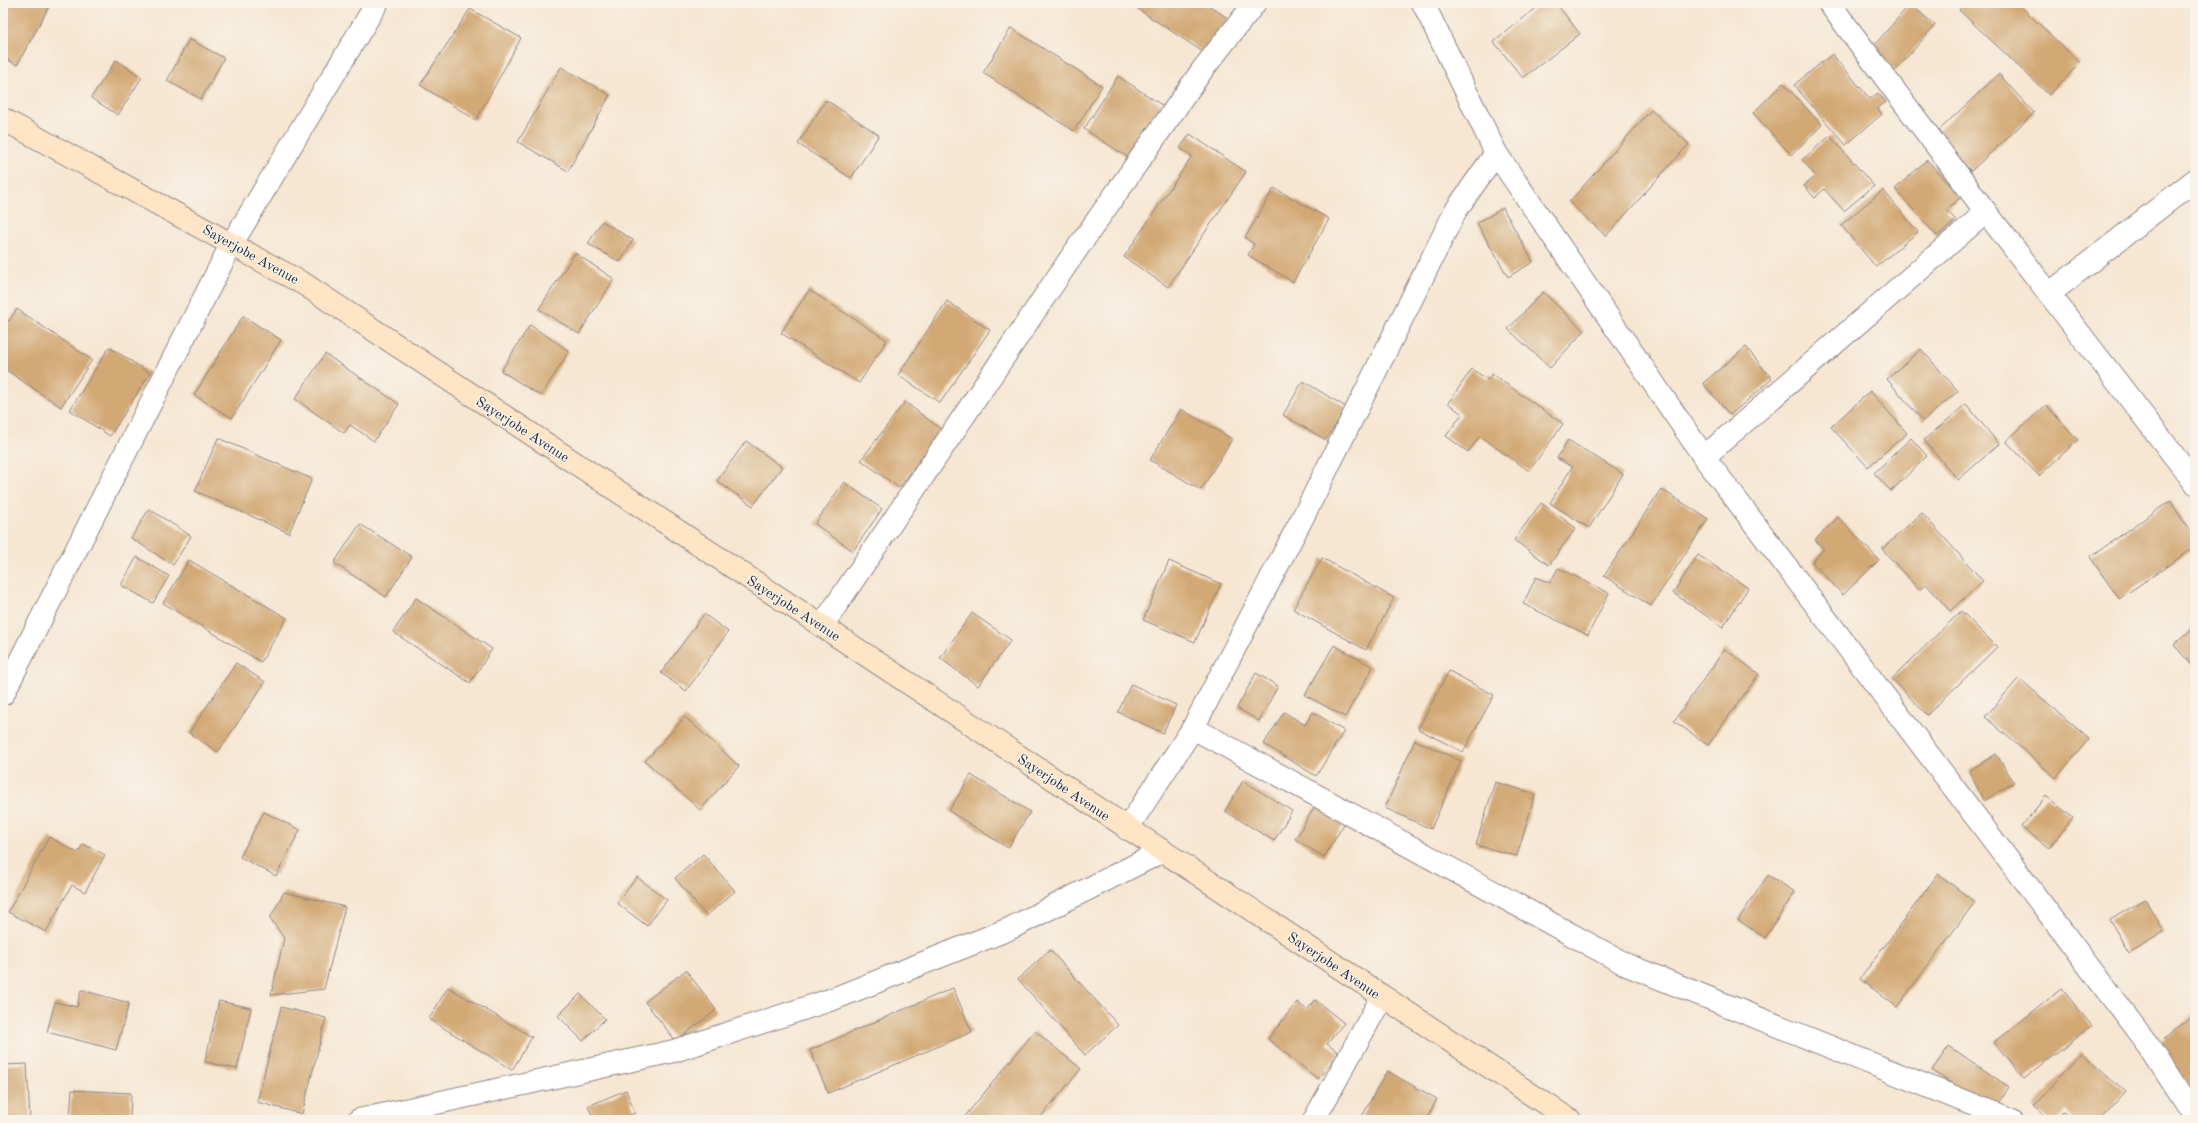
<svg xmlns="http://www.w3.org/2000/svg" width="2198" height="1123" viewBox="0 0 2198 1123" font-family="'Old Standard TT',serif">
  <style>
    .building { fill: #d2a975 }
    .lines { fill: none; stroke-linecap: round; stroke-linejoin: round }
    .street-casing { stroke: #8c8486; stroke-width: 24 }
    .secondary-casing { stroke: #8c8486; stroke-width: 24 }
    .street { stroke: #fff; stroke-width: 22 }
    .secondary { stroke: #fde5c5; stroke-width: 22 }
    .labels { text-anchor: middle; stroke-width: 3; stroke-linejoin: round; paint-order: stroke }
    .street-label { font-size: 14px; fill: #22223b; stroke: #f7f3e8 }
  </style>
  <rect width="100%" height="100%" fill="#f7f3e8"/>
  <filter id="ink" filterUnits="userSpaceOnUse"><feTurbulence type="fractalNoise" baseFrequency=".025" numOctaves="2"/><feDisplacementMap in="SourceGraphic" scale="8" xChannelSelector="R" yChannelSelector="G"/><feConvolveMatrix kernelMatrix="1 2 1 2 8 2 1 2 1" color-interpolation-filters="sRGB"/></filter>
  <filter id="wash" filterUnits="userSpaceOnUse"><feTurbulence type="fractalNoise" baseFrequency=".012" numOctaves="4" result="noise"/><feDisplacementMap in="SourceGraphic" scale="16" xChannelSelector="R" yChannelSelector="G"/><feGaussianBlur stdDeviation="0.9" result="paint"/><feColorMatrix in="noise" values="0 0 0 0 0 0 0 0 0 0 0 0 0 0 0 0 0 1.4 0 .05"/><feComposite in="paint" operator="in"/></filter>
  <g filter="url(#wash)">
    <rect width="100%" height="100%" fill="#f6e6d2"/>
    <g id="blocks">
      <g class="building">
        <polygon points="3,3 51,3 17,65 3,57"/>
        <polygon points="1129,3 1205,3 1229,19 1206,54"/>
        <polygon points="1542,3 1556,3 1580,34 1523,78 1494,42"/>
        <polygon points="1965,3 2017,3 2080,63 2049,95 1959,10"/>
        <polygon points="1910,4 1935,25 1896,70 1871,49"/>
        <polygon points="470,9 521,38 476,120 420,85"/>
        <polygon points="1011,28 1102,86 1074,131 983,73"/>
        <polygon points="189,39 224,58 201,99 167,81"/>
        <polygon points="1832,54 1870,99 1878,93 1886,102 1877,108 1882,114 1846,145 1794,85"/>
        <polygon points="116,60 142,77 118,115 91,98"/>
        <polygon points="561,67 610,95 568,171 518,142"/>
        <polygon points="1999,74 2034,113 1971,171 1936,133"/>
        <polygon points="1118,76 1166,108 1132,160 1084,129"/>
        <polygon points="1783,83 1822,125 1791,155 1753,113"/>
        <polygon points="826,100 879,135 851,178 798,144"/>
        <polygon points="1651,110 1689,144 1606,236 1569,202"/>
        <polygon points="1190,134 1246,172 1168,287 1124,257 1192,156 1180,148"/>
        <polygon points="1830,136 1874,186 1844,211 1824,189 1815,198 1804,186 1816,176 1802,160"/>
        <polygon points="1927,160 1961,197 1946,210 1956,220 1937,236 1895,189"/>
        <polygon points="1274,188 1329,219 1293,282 1248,255 1254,244 1245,238"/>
        <polygon points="1883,190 1918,232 1876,267 1841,225"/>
        <polygon points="1503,208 1533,262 1508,277 1477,223"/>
        <polygon points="602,221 633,240 620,262 588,244"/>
        <polygon points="575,253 614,279 579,334 539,309"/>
        <polygon points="809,290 887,340 859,383 781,333"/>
        <polygon points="1543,292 1584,331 1550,368 1508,329"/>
        <polygon points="947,301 990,330 940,403 898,375"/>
        <polygon points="17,309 92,360 61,407 3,368 3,317 9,321"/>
        <polygon points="243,316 281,340 232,418 194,395"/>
        <polygon points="530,325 569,351 541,396 501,371"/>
        <polygon points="109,347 150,373 110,436 70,410"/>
        <polygon points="1746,347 1772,379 1730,415 1703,383"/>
        <polygon points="1921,349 1958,391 1923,421 1887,379"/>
        <polygon points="325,354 399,404 374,441 350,425 344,433 295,399"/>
        <polygon points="1472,369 1488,380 1492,374 1563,424 1529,471 1480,436 1468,452 1446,436 1462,414 1448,403"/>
        <polygon points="1303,381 1346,407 1326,440 1283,415"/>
        <polygon points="1870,391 1907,433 1868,467 1831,427"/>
        <polygon points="905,402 942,430 899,488 861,460"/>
        <polygon points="1966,404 1999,444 1958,480 1924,440"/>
        <polygon points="2046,405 2078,440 2039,476 2006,441"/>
        <polygon points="1181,409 1232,439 1201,490 1150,460"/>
        <polygon points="218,438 312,479 289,533 195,491"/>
        <polygon points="1911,438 1927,456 1891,491 1874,473"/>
        <polygon points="1568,440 1623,474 1589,528 1550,503 1572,467 1557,458"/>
        <polygon points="746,441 782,467 753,506 717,481"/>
        <polygon points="844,482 882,509 853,551 815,524"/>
        <polygon points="1661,489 1708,519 1651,606 1604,576"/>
        <polygon points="2170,501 2195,538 2195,547 2119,599 2090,557"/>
        <polygon points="1541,503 1576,528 1549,565 1514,540"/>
        <polygon points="149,509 191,536 173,565 131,538"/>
        <polygon points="1922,513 1983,581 1950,611 1926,584 1919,590 1882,549"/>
        <polygon points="1838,517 1879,560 1843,595 1812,562 1824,549 1815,540"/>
        <polygon points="360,524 412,557 386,597 334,563"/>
        <polygon points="1698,555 1748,588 1723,627 1673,593"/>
        <polygon points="137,557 169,576 153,603 121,585"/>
        <polygon points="1322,558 1394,598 1366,650 1293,609"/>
        <polygon points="189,560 287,618 261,662 163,603"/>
        <polygon points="1169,561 1221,584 1195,642 1143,620"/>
        <polygon points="1558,568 1609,593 1588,635 1523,604 1536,577 1550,583"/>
        <polygon points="416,598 492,649 470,683 393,632"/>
        <polygon points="1961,611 1997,647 1927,715 1892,679"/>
        <polygon points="972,613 1011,640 978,686 940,658"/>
        <polygon points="704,614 728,632 686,691 661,673"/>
        <polygon points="2195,626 2195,669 2174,645"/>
        <polygon points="1334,645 1373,667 1345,717 1305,695"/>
        <polygon points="1725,649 1759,674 1708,745 1674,721"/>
        <polygon points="236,663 265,682 218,752 189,733"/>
        <polygon points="1449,671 1494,695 1463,752 1418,729"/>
        <polygon points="1256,673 1278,686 1259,721 1237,708"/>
        <polygon points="2019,678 2089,739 2056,778 1985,717"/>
        <polygon points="1131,684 1176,705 1163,733 1118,712"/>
        <polygon points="1284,712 1305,725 1313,712 1344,731 1316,776 1264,744"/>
        <polygon points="685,717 739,766 700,810 645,761"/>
        <polygon points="1415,740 1461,761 1431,829 1385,808"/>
        <polygon points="1996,754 2014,782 1984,801 1969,771"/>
        <polygon points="971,775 1030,812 1008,848 949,811"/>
        <polygon points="1243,781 1292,811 1274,841 1225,811"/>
        <polygon points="1495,782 1535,794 1517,856 1476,845"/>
        <polygon points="1323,793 1352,811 1324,857 1295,839"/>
        <polygon points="2046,796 2073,818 2049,848 2021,827"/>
        <polygon points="264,812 300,830 276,876 240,857"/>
        <polygon points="49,837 78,853 83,844 105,855 85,892 72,885 46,932 8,912"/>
        <polygon points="703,854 735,891 706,916 675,878"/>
        <polygon points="1938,874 1975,902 1897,1007 1860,979"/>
        <polygon points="1768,875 1795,892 1765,938 1738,920"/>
        <polygon points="637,877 667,900 647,926 617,903"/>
        <polygon points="284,892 345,907 324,989 271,995 284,938 270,918"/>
        <polygon points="2145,899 2164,932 2129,953 2110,920"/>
        <polygon points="1050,950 1118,1025 1085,1055 1018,979"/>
        <polygon points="686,970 716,1010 676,1041 645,1002"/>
        <polygon points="448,987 532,1037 512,1070 429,1019"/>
        <polygon points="953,988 972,1032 828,1093 810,1050"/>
        <polygon points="2062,989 2092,1026 2024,1079 1994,1042"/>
        <polygon points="81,990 129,1003 116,1050 47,1032 55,1002 77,1007"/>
        <polygon points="580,994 605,1019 583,1041 558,1016"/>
        <polygon points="1315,1000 1344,1023 1327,1044 1339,1053 1318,1079 1268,1039 1297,1002 1307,1010"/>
        <polygon points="219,1001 251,1008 237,1069 205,1062"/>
        <polygon points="281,1007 326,1018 302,1114 257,1102"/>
        <polygon points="2195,1013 2195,1083 2190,1087 2156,1046"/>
        <polygon points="1035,1031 1081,1069 1038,1120 962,1120"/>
        <polygon points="1949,1046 2009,1087 1992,1112 1932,1070"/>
        <polygon points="2081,1052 2125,1091 2099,1120 2075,1120 2065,1111 2056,1120 2049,1120 2033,1106"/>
        <polygon points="27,1064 30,1120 3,1120 3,1065"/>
        <polygon points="1387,1071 1437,1099 1426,1120 1360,1120"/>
        <polygon points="72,1090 131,1093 130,1120 70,1118"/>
        <polygon points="626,1090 635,1113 618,1120 594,1120 588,1106"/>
      </g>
    </g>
  </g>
  <g filter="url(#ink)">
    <use href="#blocks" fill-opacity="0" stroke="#8c8486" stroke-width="1"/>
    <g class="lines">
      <g class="street-casing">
        <g id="street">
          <polyline points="1423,3 1496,153 1704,457 2151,1049 2195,1117"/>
          <polyline points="1829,3 1986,212 2195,483"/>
          <polyline points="2049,294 2195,180"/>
          <polyline points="1704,457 1986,212"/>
          <polyline points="822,626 1070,259 1203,69 1255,3"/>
          <polyline points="3,694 231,245 377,3"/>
          <polyline points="1193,728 1627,965 2011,1120"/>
          <polyline points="1127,829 1193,728 1306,511 1456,210 1496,153"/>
          <polyline points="359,1120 674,1051 833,999 1009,929 1163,851"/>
          <polyline points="1314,1120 1382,997"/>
        </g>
      </g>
      <g class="secondary-casing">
        <polyline id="secondary" points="3,119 304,284 1570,1120"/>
      </g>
      <use href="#street" class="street"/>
      <use href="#secondary" class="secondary"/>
    </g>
  </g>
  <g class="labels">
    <g class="street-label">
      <text transform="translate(251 254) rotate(29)" y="5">Sayerjobe Avenue</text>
      <text transform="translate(523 429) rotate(33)" y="5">Sayerjobe Avenue</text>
      <text transform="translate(794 608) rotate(33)" y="5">Sayerjobe Avenue</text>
      <text transform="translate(1064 787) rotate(34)" y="5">Sayerjobe Avenue</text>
      <text transform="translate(1334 965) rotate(34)" y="5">Sayerjobe Avenue</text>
    </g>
  </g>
  <rect width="2198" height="1123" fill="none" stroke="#f7f3e8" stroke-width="16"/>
</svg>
